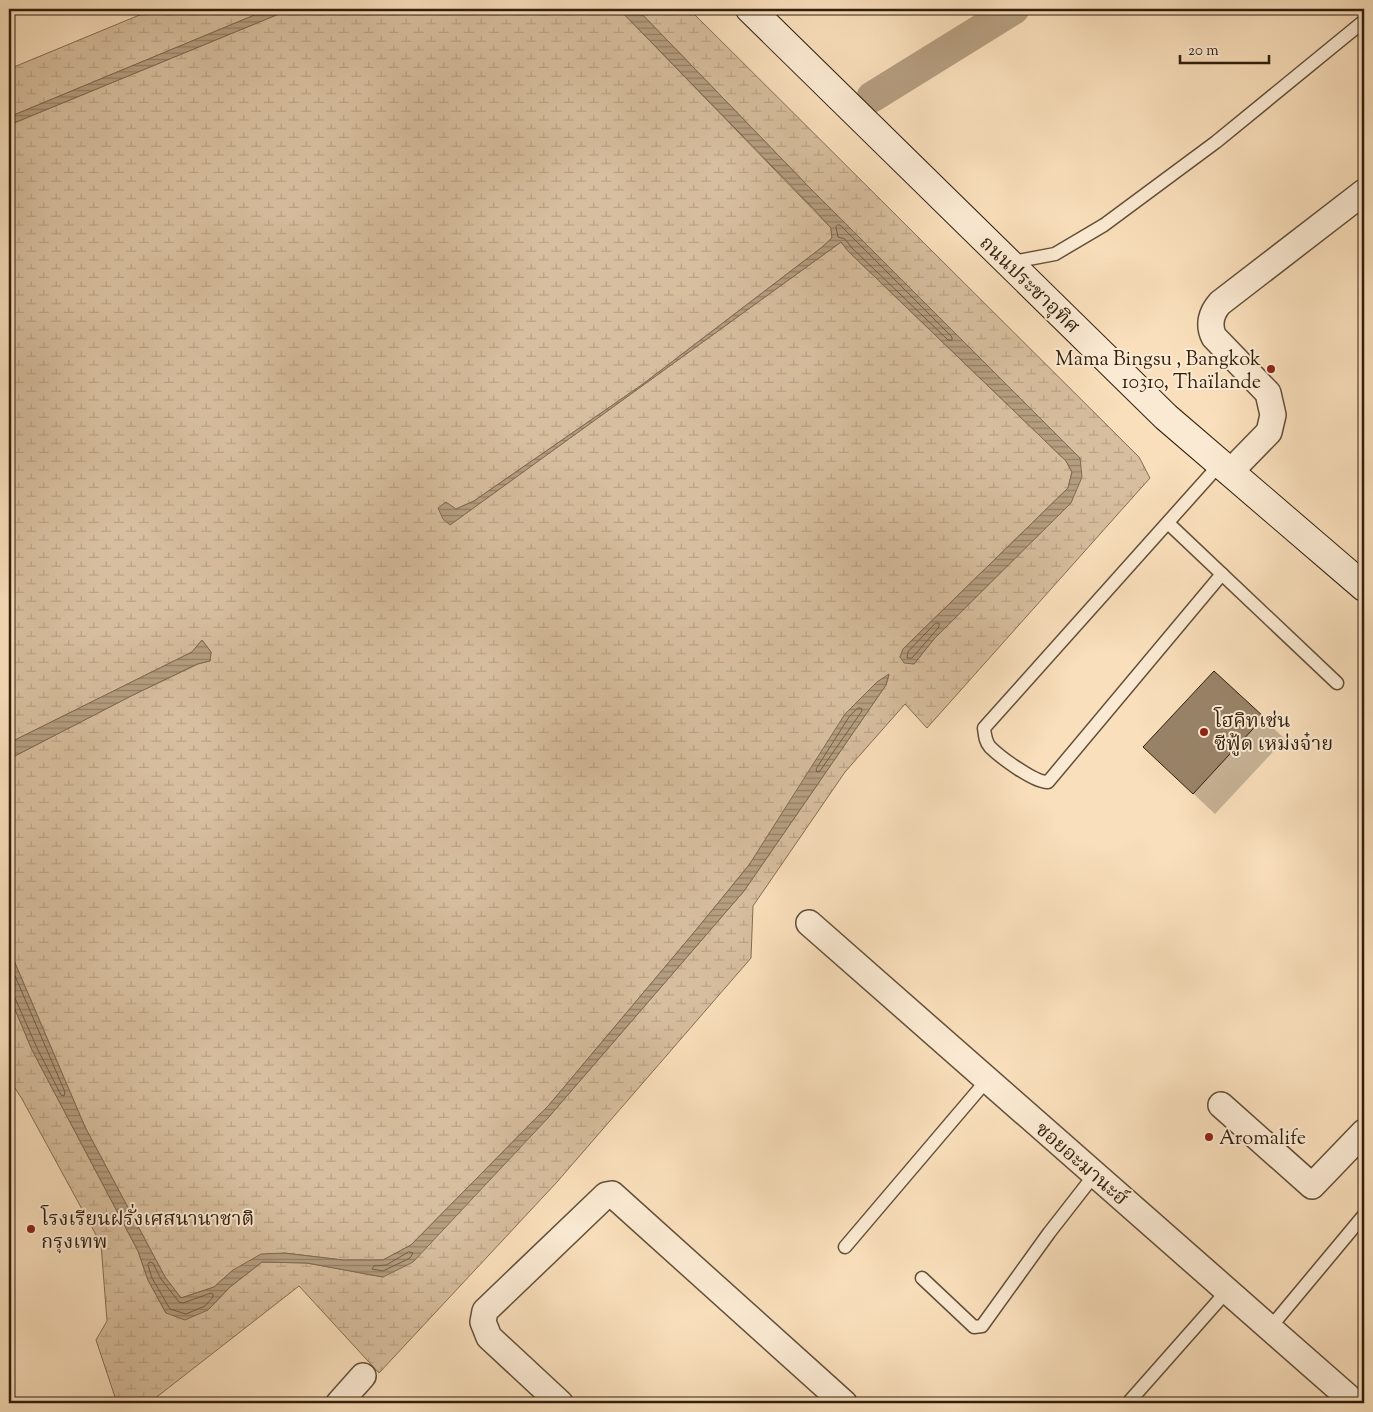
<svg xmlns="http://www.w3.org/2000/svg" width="1373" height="1412" viewBox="0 0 1373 1412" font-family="'Sorts Mill Goudy','Noto Serif Thai',serif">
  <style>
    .wetland { fill: url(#wetland-marsh); stroke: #846e56 }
    .water { fill: url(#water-rules); stroke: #806b52 }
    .shadow { fill: #0003 }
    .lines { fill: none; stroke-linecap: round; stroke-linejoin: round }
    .shore { stroke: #735e47; stroke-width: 1 }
    .canal { stroke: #b59e80; stroke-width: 31 }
    .building { fill: #998368; stroke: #311f0e }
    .service-casing { stroke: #634f39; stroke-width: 15 }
    .minor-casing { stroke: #634f39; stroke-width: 28 }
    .secondary-casing { stroke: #311f0e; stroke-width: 30 }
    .service { stroke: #fbead3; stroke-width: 12 }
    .minor { stroke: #fbead3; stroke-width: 25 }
    .secondary { stroke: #fbead3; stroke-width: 28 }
    .poi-dot { fill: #8f2418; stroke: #fbead3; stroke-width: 2 }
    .labels { text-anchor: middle; stroke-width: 4; stroke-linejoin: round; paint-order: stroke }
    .street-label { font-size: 20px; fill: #311f0e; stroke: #fbead3 }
    .poi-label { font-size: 20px; fill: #311f0e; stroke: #fbead3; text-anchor: start }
  </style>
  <defs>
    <pattern id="wetland-marsh" width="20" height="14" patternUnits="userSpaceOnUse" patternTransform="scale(1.25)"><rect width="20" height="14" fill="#d7be9e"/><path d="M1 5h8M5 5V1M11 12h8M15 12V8" fill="none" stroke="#b9a387"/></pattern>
    <pattern id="water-rules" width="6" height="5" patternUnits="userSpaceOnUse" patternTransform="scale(1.25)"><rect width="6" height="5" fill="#b59e80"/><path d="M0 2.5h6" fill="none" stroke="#948067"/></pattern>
  </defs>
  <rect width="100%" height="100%" fill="#f9dfbb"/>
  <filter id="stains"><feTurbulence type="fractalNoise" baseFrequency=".004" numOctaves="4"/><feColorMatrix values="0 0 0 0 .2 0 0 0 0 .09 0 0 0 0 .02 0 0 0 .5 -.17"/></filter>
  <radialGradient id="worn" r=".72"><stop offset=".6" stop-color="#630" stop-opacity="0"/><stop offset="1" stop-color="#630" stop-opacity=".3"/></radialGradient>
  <g class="wetland">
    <polygon points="154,9 269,9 9,117 9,69"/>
    <polygon points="291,9 619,9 831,228 832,238 821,248 643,384 474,501 456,509 451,524 841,242 848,251 1066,461 1072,472 1068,488 911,641 903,649 900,657 914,664 934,639 1070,503 1080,458 807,185 637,9 689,9 1139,457 1150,478 927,728 905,704 845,772 753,906 751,958 557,1182 379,1373 299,1286 149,1403 117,1403 96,1340 107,1321 101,1244 22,1099 9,1079 9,995 32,1050 138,1251 148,1280 166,1313 208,1310 230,1287 262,1262 307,1263 383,1277 547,1119 744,891 886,685 889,675 877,682 749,865 696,930 549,1105 411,1245 383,1260 343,1260 284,1253 233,1270 214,1287 181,1298 165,1277 85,1127 9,949 9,759 131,696 198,664 210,661 211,652 202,640 192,652 9,743 9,125"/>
  </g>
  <g class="water">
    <polygon points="269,9 291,9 9,125 9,117"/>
    <polygon points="619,9 637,9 807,185 1080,458 1082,477 1071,503 934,639 914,664 904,663 900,657 903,649 1068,488 1072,472 1066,461 848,251 841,242 450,525 443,519 438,508 446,502 456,509 474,501 643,384 821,248 832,238 831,228 812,207"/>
    <polygon points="202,640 211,652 210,661 197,664 131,696 9,759 9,743 192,652"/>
    <polygon points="889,674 886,685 744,891 547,1119 413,1262 383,1277 307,1263 262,1262 230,1287 208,1310 185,1320 166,1313 148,1280 138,1251 32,1050 9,995 9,949 85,1127 165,1277 181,1298 214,1287 233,1270 261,1254 284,1253 343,1260 383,1260 411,1245 549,1105 696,930 749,865 845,714 877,682"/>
  </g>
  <polygon class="shadow" points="1214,673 1285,739 1215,814 1166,768"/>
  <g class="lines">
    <g class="shore">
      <polygon points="838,225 840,225 952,337 952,340 948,340 852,248 845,239 838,237 836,227"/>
      <polygon points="936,623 939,623 939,627 912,658 907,658 908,652"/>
      <polygon points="858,708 861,708 862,711 820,771 817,772 816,769 849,717"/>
      <polyline points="9,962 65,1092 64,1096 61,1095 37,1048 15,998 9,995"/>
      <polygon points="409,1252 413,1253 410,1258 383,1271 372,1269 374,1266 386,1265"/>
      <polygon points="150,1262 153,1263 161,1279 179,1302 183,1303 211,1293 213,1294 213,1297 205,1306 186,1314 170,1309 152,1278 148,1265"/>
    </g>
    <polyline class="canal" points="872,97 1014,9"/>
  </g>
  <polygon class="building" points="1214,671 1264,717 1193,794 1143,747"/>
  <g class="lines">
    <g class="service-casing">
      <g id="service">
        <polyline points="1008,263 1055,254 1104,225 1216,142 1364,21"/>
        <path d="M 1220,464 L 984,728 C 985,735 985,741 990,747 C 1000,757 1035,783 1048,782 L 1222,574"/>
        <polyline points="1168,523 1337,683"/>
        <polyline points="845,1247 987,1080"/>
        <polyline points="922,1278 974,1327 982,1326 1049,1233 1095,1174"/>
        <polyline points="1269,1329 1364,1215"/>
        <polyline points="1128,1403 1227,1291"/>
      </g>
    </g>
    <g class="minor-casing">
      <g id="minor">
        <path d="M 1230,472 L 1269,432 L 1273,415 L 1268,393 L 1214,337 C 1208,325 1211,313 1220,303 L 1364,192"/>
        <polyline points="809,923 1355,1403"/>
        <polyline points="1221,1105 1312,1186 1364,1132"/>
        <polyline points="339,1403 363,1376"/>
        <polyline points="560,1403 489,1337 483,1322 485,1311 606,1195 612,1194 844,1403"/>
      </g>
    </g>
    <g class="secondary-casing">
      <polyline id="secondary" points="750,9 1166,417 1364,587"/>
    </g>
    <use href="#service" class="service"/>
    <use href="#minor" class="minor"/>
    <use href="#secondary" class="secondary"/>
  </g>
  <g class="poi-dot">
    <circle cx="1271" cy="369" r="5"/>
    <circle cx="1204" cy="732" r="5"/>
    <circle cx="1209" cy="1137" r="5"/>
    <circle cx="31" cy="1229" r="5"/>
  </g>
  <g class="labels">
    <g class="street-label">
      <text transform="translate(1030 284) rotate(44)" y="7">ถนนประชาอุทิศ</text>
      <text transform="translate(1082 1163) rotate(41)" y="7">ซอยอะมานะฮ์</text>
    </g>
    <g class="poi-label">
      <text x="1261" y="365" text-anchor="end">Mama Bingsu , Bangkok<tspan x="1261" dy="23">10310, Thaïlande</tspan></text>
      <text x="1214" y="727">โฮคิทเช่น<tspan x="1214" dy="23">ซีฟู้ด เหม่งจ๋าย</tspan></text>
      <text x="1219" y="1144">Aromalife</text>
      <text x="41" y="1225">โรงเรียนฝรั่งเศสนานาชาติ<tspan x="41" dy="23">กรุงเทพ</tspan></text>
    </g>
  </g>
  <rect width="1373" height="1412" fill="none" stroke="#f9dfbb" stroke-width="30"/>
  <rect x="10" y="10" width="1353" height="1392" fill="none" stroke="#311f0e" stroke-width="2.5"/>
  <rect x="15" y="15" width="1343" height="1382" fill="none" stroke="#311f0e"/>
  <path d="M1180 55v8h89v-8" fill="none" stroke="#311f0e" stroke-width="2.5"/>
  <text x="1188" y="55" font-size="15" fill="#311f0e" stroke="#fbead3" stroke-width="4" paint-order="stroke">20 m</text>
  <rect width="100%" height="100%" filter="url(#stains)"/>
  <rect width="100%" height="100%" fill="url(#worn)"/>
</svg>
